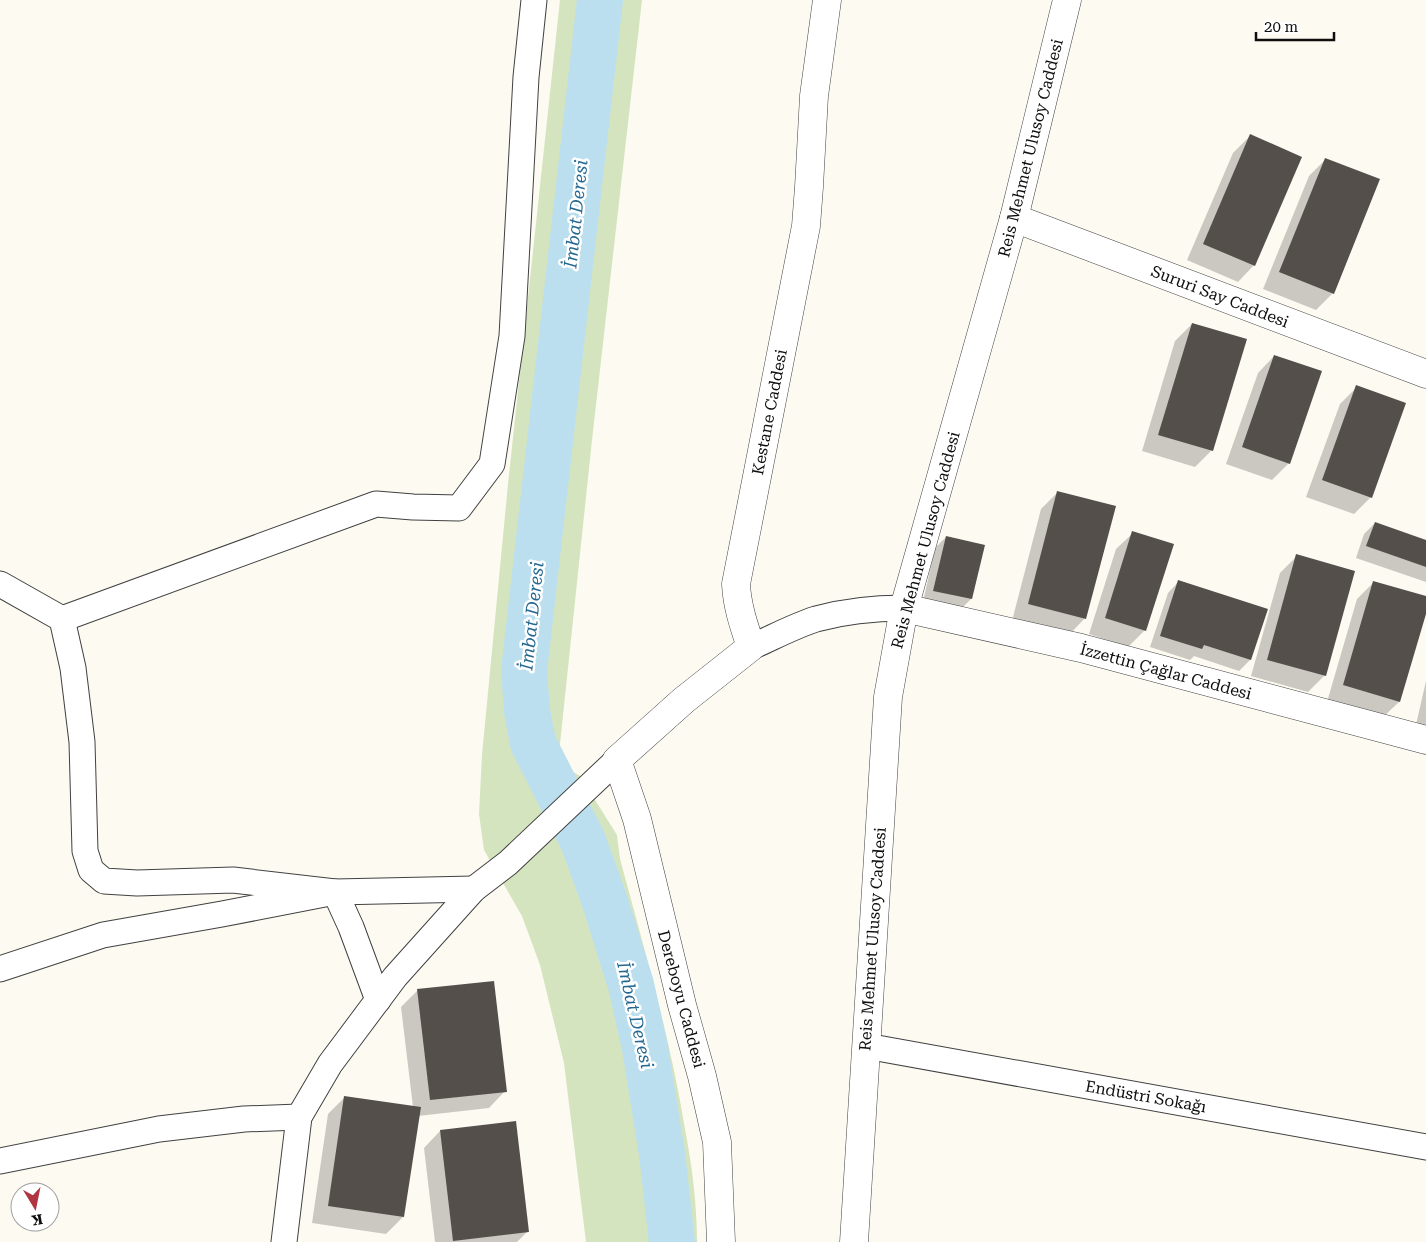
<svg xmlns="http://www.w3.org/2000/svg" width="1426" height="1242" viewBox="0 0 1426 1242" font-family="'Roboto Serif',serif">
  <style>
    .green { fill: #d4e4be }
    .shadow { fill: #0003 }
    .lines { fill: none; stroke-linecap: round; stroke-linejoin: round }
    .river { stroke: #bbdfef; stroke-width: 46 }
    .building { fill: #554f4c }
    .minor-casing { stroke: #414141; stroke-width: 27 }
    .tertiary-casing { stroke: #414141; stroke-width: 29 }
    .minor { stroke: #fff; stroke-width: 25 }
    .tertiary { stroke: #fff; stroke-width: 28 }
    .labels { text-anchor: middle; stroke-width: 5; stroke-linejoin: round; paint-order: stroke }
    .street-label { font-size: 16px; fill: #0e0e0e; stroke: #fff }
    .water-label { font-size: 18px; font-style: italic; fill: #256992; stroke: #fff }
  </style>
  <rect width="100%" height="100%" fill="#fdfaf1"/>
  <path class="green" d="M 560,0 L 642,0 L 592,440 L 558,763 L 580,776 L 617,835 L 620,859 C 644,948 670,1037 685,1129 C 692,1166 697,1204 697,1242 L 586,1242 L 564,1063 L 540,965 L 522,916 L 484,850 L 479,814 L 482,755 L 508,484 Z"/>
  <g class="shadow">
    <polygon points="1250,136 1254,265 1238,282 1187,260 1233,153"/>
    <polygon points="1326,159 1333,293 1316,310 1263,289 1309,176"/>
    <polygon points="1192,324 1212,450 1195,467 1142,451 1175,341"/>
    <polygon points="1274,356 1289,463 1272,480 1226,464 1258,373"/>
    <polygon points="1357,387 1371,497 1354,514 1306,497 1340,404"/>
    <polygon points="1058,492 1085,618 1069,635 1012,621 1041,509"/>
    <polygon points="1375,523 1426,541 1426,582 1356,558 1364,534"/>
    <polygon points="1133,533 1145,630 1128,647 1089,634 1116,549"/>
    <polygon points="946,537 983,545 971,599 960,610 923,602 935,548"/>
    <polygon points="1297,556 1325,675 1308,692 1251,676 1280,573"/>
    <polygon points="1179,581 1266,610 1250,660 1239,671 1194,656 1190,660 1150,647 1168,593"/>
    <polygon points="1374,582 1426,597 1426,610 1399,702 1382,718 1327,702 1357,599"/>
    <polygon points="1426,681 1426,732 1415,729"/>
    <polygon points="418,990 505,1091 489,1108 418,1116 403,1217 386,1234 312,1223 328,1114 345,1097 413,1107 401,1007"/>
    <polygon points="440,1131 528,1231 517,1242 435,1242 424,1148"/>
  </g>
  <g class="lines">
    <polyline class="river" points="600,0 524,671 527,711 533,743 583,841 605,902 631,985 645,1048 662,1154 672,1242"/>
  </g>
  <g class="building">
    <polygon points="1250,134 1302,157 1255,266 1203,244"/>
    <polygon points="1325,158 1380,179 1334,294 1279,272"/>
    <polygon points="1192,323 1247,339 1213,451 1158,435"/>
    <polygon points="1274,355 1322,371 1290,464 1242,447"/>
    <polygon points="1356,385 1406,403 1372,498 1322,480"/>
    <polygon points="1057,491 1116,506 1086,619 1028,604"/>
    <polygon points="1375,522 1426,540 1426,567 1366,546"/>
    <polygon points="1132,531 1174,544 1146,631 1105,618"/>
    <polygon points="946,536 985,545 972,599 933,591"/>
    <polygon points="1296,554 1355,571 1326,676 1267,660"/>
    <polygon points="1178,580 1268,609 1251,660 1204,645 1202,649 1160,636"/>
    <polygon points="1373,581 1426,596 1426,614 1400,702 1343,685"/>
    <polygon points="494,981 507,1092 430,1100 417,989"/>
    <polygon points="344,1096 421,1107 404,1217 328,1206"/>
    <polygon points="516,1121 529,1232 453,1241 440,1130"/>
  </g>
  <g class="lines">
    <g class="minor-casing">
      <g id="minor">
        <polyline points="0,584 62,619 73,668 82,742 85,851 91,870 104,881 137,883 233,880 335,892 351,927 378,1000"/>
        <polyline points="62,619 376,504 413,507 459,508 492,464 512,336 526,77 534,0"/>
        <path d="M 751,647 C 772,638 794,626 816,619 C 845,611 873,608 904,608"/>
        <polyline points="0,969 103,935 222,914 335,892 474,889"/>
        <polyline points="866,1046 1426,1147"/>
        <polyline points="0,1161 159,1129 244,1119 299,1117"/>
        <polyline points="284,1242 299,1117 330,1064 395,977 474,889 508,863 617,760"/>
      </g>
    </g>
    <g class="tertiary-casing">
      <g id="tertiary">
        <polyline points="1014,218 1426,374"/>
        <polyline points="904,608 1081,648 1426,740"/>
        <path d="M 721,1242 L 717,1142 L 702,1076 L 682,1005 L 637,819 L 617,760 L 684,700 L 751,647 C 744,626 737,606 736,584 L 806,226 L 809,187 L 814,96 L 827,0"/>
        <polyline points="854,1242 888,697 904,608 1014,218 1067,0"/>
      </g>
    </g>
    <use href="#minor" class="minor"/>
    <use href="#tertiary" class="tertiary"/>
  </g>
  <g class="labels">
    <g class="street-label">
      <text transform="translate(1030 148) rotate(-76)" y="6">Reis Mehmet Ulusoy Caddesi</text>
      <text transform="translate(1220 296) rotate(21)" y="6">Sururi Say Caddesi</text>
      <text transform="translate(769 412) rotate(-79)" y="6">Kestane Caddesi</text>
      <text transform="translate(925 540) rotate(-75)" y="6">Reis Mehmet Ulusoy Caddesi</text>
      <text transform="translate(1166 671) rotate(15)" y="6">İzzettin Çağlar Caddesi</text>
      <text transform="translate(872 939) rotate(-86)" y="6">Reis Mehmet Ulusoy Caddesi</text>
      <text transform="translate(682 999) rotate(75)" y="6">Dereboyu Caddesi</text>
      <text transform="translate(1146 1096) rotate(10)" y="6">Endüstri Sokağı</text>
    </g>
    <g class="water-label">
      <text transform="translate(576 214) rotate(-84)" y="6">İmbat Deresi</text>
      <text transform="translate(532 616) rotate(-84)" y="6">İmbat Deresi</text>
      <text transform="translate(635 1015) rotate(77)" y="6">İmbat Deresi</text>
    </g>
  </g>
  <g transform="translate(35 1207) rotate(170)"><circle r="24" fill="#ffffff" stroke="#9f9f9f"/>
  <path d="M0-4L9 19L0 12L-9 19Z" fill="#af3542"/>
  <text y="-8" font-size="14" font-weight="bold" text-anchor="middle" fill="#0e0e0e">K</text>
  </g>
  <path d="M1256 32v8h78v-8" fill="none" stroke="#0e0e0e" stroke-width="2.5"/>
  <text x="1264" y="32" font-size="15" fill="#0e0e0e" stroke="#ffffff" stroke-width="4" paint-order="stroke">20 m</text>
</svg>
